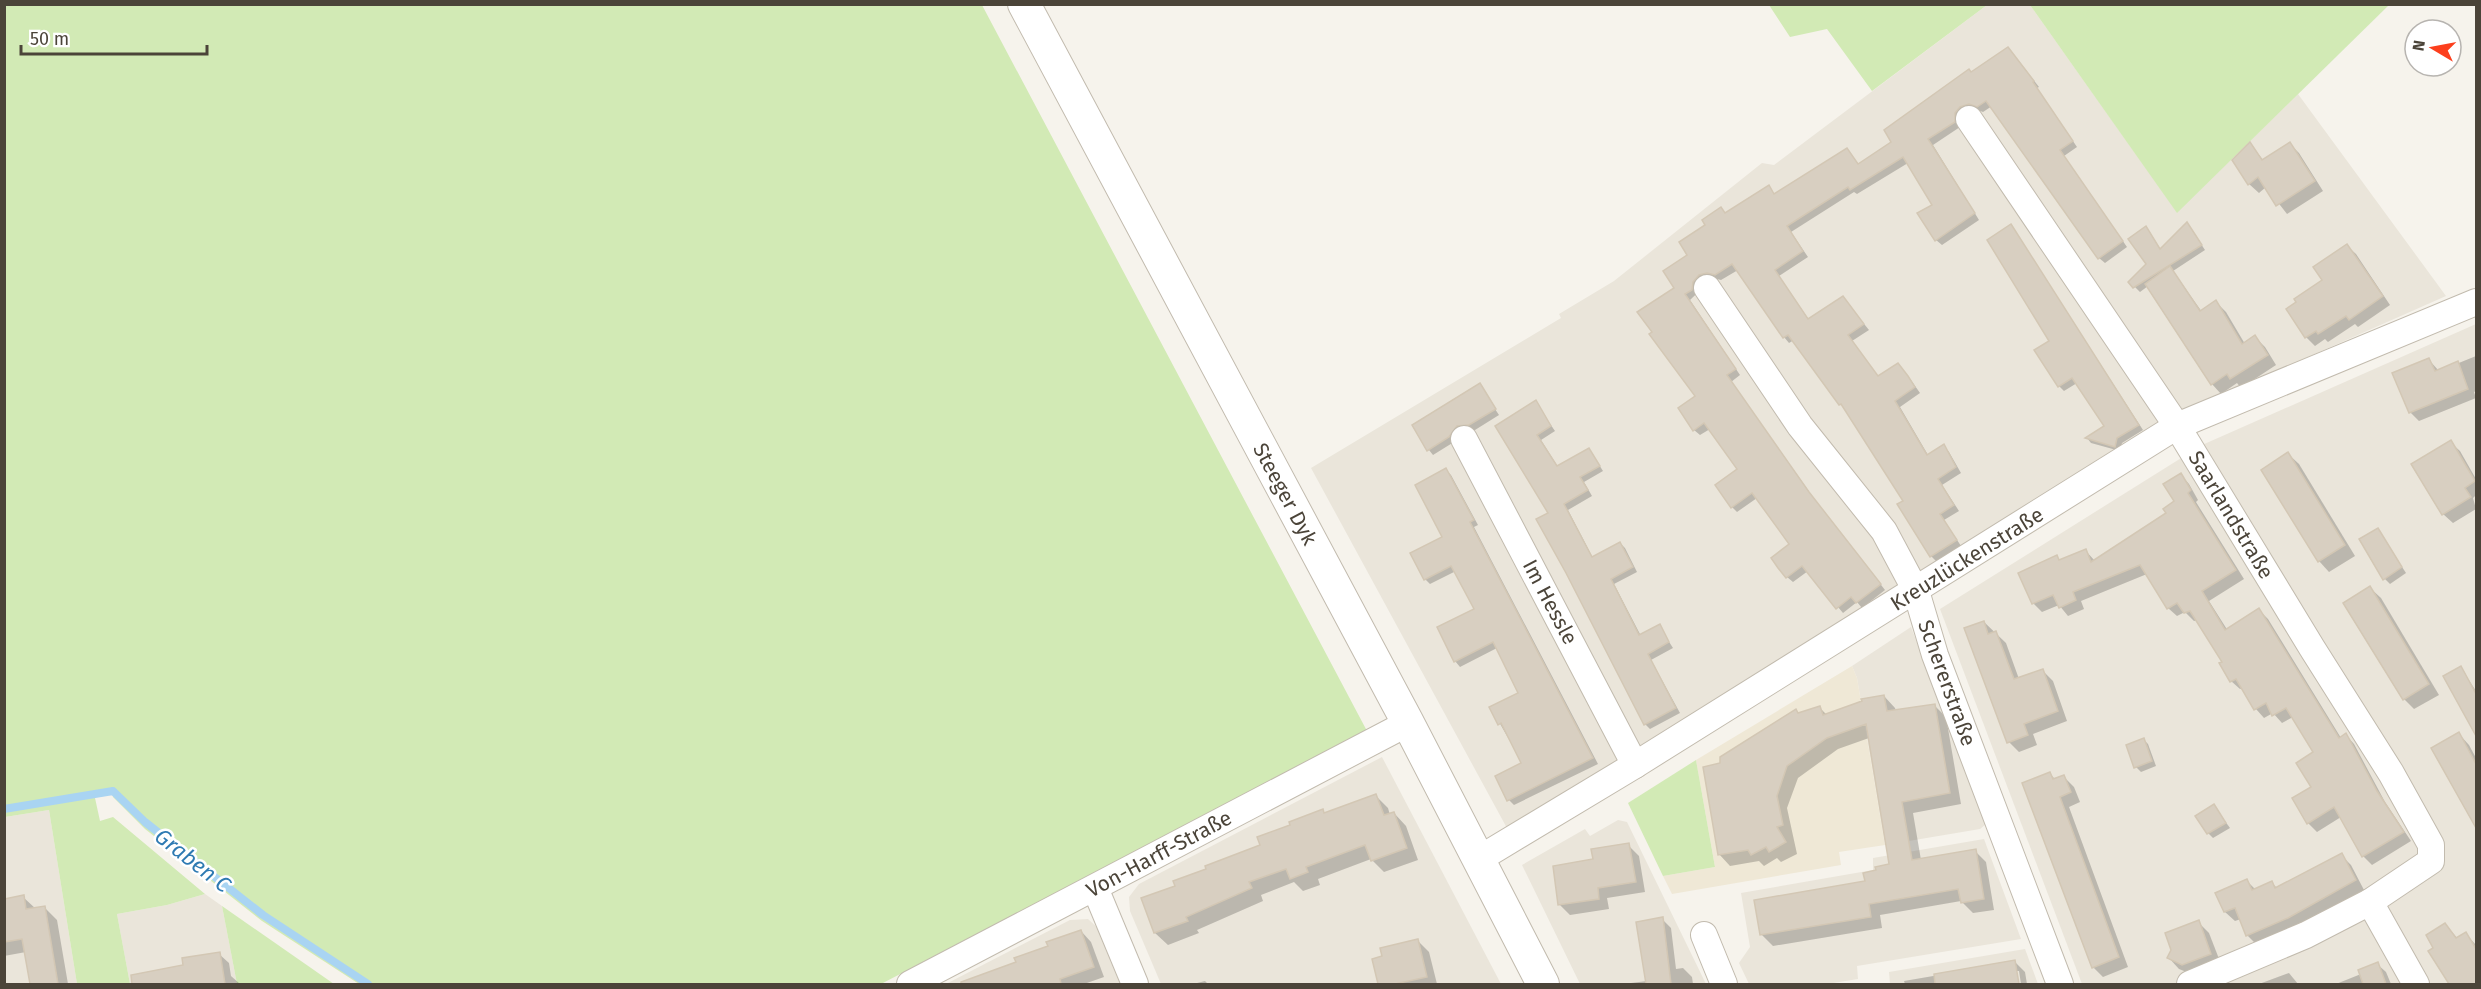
<svg xmlns="http://www.w3.org/2000/svg" width="2481" height="989" viewBox="0 0 2481 989" font-family="'Fira Sans',sans-serif">
  <style>
    .residential { fill: #eae5da }
    .education { fill: #efe8d6 }
    .green { fill: #d2eab5 }
    .shadow { fill: #0003 }
    .lines { fill: none; stroke-linecap: round; stroke-linejoin: round }
    .stream { stroke: #a9d4f2; stroke-width: 8 }
    .building { fill: #d8cfc1; stroke: #d3c7b4; stroke-width: 1.5 }
    .minor-casing { stroke: #c2bbae; stroke-width: 28 }
    .tertiary-casing { stroke: #c2bbae; stroke-width: 34 }
    .minor { stroke: #fff; stroke-width: 26 }
    .tertiary { stroke: #fff; stroke-width: 32 }
    .labels { text-anchor: middle; stroke-width: 5; stroke-linejoin: round; paint-order: stroke }
    .street-label { font-size: 21px; fill: #4b4439; stroke: #fff }
    .water-label { font-size: 22px; font-style: italic; fill: #2e7ab2; stroke: #fff }
  </style>
  <rect width="100%" height="100%" fill="#f6f3ec"/>
  <g class="residential">
    <polygon points="1987,5 2030,5 2177,212 2298,94 2446,296 2186,411 1508,830 1311,468 1561,318 1559,314 1614,281 1762,163 1774,165"/>
    <polygon points="2476,324 2476,984 2082,984 1940,609 2202,445"/>
    <polygon points="1911,627 1986,824 1980,829 1885,845 1857,678 1852,666"/>
    <polygon points="1382,757 1501,984 1161,984 1130,911 1129,897 1139,884"/>
    <polygon points="49,810 77,984 5,984 5,817"/>
    <polygon points="1618,820 1627,822 1706,984 1580,984 1522,865 1585,829 1590,836"/>
    <polygon points="1984,839 2021,939 1857,966 1858,979 1827,984 1749,984 1739,963 1750,947 1741,893 1873,870 1873,858"/>
    <polygon points="205,894 222,906 237,984 130,984 117,914 167,905"/>
    <polygon points="1088,919 1100,930 1123,984 946,984 1070,920"/>
    <polygon points="2025,949 2038,984 1890,984 1889,972"/>
  </g>
  <polygon class="education" points="1852,666 1857,678 1885,845 1839,852 1841,865 1672,894 1663,876 1715,867 1696,760"/>
  <g class="green">
    <polygon points="5,5 982,5 1367,731 881,984 359,984 262,921 145,829 113,797 112,793 97,795 95,798 100,821 113,817 205,894 167,905 117,914 130,984 77,984 49,810 5,817"/>
    <polygon points="1769,5 1987,5 1872,91 1827,29 1790,37"/>
    <polygon points="2030,5 2389,5 2177,213"/>
    <polygon points="1696,760 1715,867 1663,876 1628,803"/>
    <polygon points="222,906 334,984 237,984"/>
  </g>
  <g class="shadow">
    <polygon points="2014,55 2039,87 2037,88 2077,147 2064,156 2127,247 2105,263 2099,258 1992,106 1983,112 1975,109 1960,127 1933,145 1979,220 1942,245 1936,240 1934,205 1908,163 1857,194 1854,192 1791,232 1808,257 1779,276 1809,320 1843,298 1869,330 1852,341 1879,378 1903,370 1913,383 1920,393 1900,407 1928,455 1944,446 1949,452 1961,473 1942,485 1959,511 1944,520 1961,546 1936,561 1931,556 1905,501 1846,410 1794,340 1789,343 1784,337 1738,270 1721,280 1713,278 1690,300 1740,375 1731,382 1815,500 1885,590 1862,608 1857,602 1843,613 1808,571 1793,582 1787,577 1791,544 1757,498 1737,512 1732,507 1739,470 1710,429 1700,435 1694,430 1697,397 1676,289 1689,256 1726,214 1769,187 1775,195 1847,149 1859,165 1893,142 1971,74"/>
    <polygon points="2250,144 2264,161 2290,144 2299,153 2323,191 2287,214 2266,187 2259,193 2249,184 2234,161"/>
    <polygon points="2011,226 2143,430 2122,443 2120,451 2091,443 2087,438 2106,427 2077,383 2064,391 2059,386 2051,341"/>
    <polygon points="2146,228 2161,250 2191,229 2205,250 2173,271 2202,312 2216,302 2226,312 2245,344 2255,337 2265,347 2276,365 2241,388 2237,383 2221,394 2212,384 2148,286 2140,292 2135,287 2148,264"/>
    <polygon points="2347,246 2356,254 2390,305 2358,327 2355,324 2328,342 2325,339 2315,346 2306,337 2288,309 2324,281"/>
    <polygon points="2476,356 2476,391 2474,392 2476,398 2419,421 2410,412 2429,360 2439,371"/>
    <polygon points="1479,385 1499,415 1475,430 1462,430 1454,442 1433,455 1429,450"/>
    <polygon points="1535,402 1555,431 1541,440 1558,467 1589,449 1603,471 1584,482 1592,496 1568,510 1593,558 1620,543 1625,548 1637,572 1614,584 1641,636 1659,626 1673,648 1651,660 1680,713 1650,729 1645,724 1550,514 1497,427"/>
    <polygon points="2450,442 2460,451 2476,479 2476,495 2473,498 2476,509 2453,523 2443,514"/>
    <polygon points="2288,454 2299,464 2355,556 2329,572 2319,561"/>
    <polygon points="1446,470 1451,475 1478,525 1474,527 1598,764 1514,805 1509,800 1523,764 1491,708 1520,694 1497,648 1460,667 1455,661 1476,610 1456,571 1430,584 1425,579 1444,537"/>
    <polygon points="2181,475 2189,484 2198,500 2196,502 2244,579 2209,601 2228,631 2259,610 2268,619 2341,738 2346,735 2354,744 2385,802 2411,841 2372,865 2364,857 2341,817 2317,832 2308,823 2315,752 2293,717 2282,723 2273,713 2264,718 2256,709 2243,688 2240,689 2231,681 2224,662 2198,620 2194,621 2185,612 2177,616 2168,608 2147,574 2081,601 2084,609 2068,616 2059,605 2042,612 2033,603 2057,557 2061,561 2085,550 2095,561 2168,514 2176,502"/>
    <polygon points="2378,530 2406,573 2390,584 2385,579"/>
    <polygon points="2370,588 2381,598 2439,695 2414,709 2404,699"/>
    <polygon points="1984,622 2006,643 2019,679 2043,671 2053,681 2067,721 2033,734 2037,745 2019,752 2009,742 1966,629"/>
    <polygon points="2461,668 2476,691 2476,728 2471,723"/>
    <polygon points="1884,696 1895,708 1896,711 1934,705 1946,717 1961,804 1913,813 1921,860 1975,851 1986,862 1994,910 1973,913 1961,901 1880,915 1882,928 1773,946 1761,934 1867,882 1891,865 1869,738 1838,749 1798,778 1787,808 1797,854 1781,862 1777,858 1764,866 1759,861 1730,866 1719,854 1722,765 1799,715 1820,708 1827,715"/>
    <polygon points="2459,734 2469,745 2476,758 2476,825 2433,749"/>
    <polygon points="2143,739 2148,744 2156,766 2141,772 2136,767 2128,745"/>
    <polygon points="2050,774 2056,780 2064,777 2074,787 2080,802 2069,807 2128,967 2103,977 2093,967"/>
    <polygon points="1375,795 1388,808 1390,815 1394,813 1406,826 1418,860 1384,872 1371,859 1318,879 1320,885 1303,891 1294,882 1261,895 1263,901 1197,930 1199,933 1168,945 1155,933 1143,899 1177,886 1262,846 1292,825 1322,811 1325,814"/>
    <polygon points="2214,806 2230,828 2213,838 2208,833"/>
    <polygon points="1628,845 1639,856 1645,892 1607,898 1609,909 1570,915 1560,905 1595,861"/>
    <polygon points="2341,855 2351,865 2364,890 2298,928 2257,945 2247,935 2241,919 2235,921 2225,912 2217,894 2247,881 2256,890 2271,882 2277,888"/>
    <polygon points="23,897 36,909 45,908 57,920 68,984 31,984 26,952 4,956 4,900"/>
    <polygon points="1662,919 1671,928 1676,969 1683,968 1692,977 1693,984 1623,984 1647,981"/>
    <polygon points="2198,922 2209,933 2221,964 2194,975 2179,969 2169,958"/>
    <polygon points="2445,924 2458,939 2466,934 2476,945 2476,984 2451,984 2430,951 2435,949"/>
    <polygon points="1081,931 1091,942 1104,977 1084,984 984,984 1018,963"/>
    <polygon points="1417,940 1429,952 1437,984 1379,984 1374,960"/>
    <polygon points="219,954 229,963 231,976 240,984 143,984 141,974 185,966"/>
    <polygon points="2015,962 2025,972 2027,984 2021,984 2019,971 2015,971 2017,984 1905,984 1904,981"/>
    <polygon points="2377,964 2386,972 2391,984 2336,984 2361,974"/>
    <polygon points="2289,973 2298,984 2259,984"/>
    <polygon points="1205,981 1208,984 1193,984"/>
  </g>
  <g class="lines">
    <polyline class="stream" points="4,809 113,791 145,822 263,915 368,984"/>
  </g>
  <g class="building">
    <polygon points="2008,47 2034,81 2033,82 2073,141 2060,150 2123,241 2098,259 1986,101 1977,107 1969,104 1960,107 1955,113 1955,122 1928,139 1975,213 1935,241 1917,213 1932,205 1903,157 1850,190 1848,187 1787,226 1803,251 1775,270 1808,319 1843,296 1864,324 1848,335 1878,376 1898,363 1908,376 1915,387 1895,401 1927,455 1944,444 1956,467 1938,479 1954,505 1940,514 1957,540 1930,557 1897,504 1903,501 1841,404 1839,405 1788,335 1783,338 1732,264 1715,275 1707,273 1699,275 1693,282 1692,290 1685,294 1736,369 1727,375 1809,492 1881,584 1856,603 1851,597 1836,609 1802,566 1786,578 1778,568 1771,558 1789,544 1752,493 1731,508 1715,485 1737,469 1704,423 1693,431 1678,408 1695,396 1649,334 1652,332 1637,312 1674,288 1663,271 1687,255 1679,242 1705,225 1702,220 1721,207 1725,213 1769,185 1774,194 1847,148 1858,164 1891,142 1884,130 1969,69 1971,72"/>
    <polygon points="2250,142 2262,160 2290,142 2315,181 2276,206 2258,177 2248,185 2232,160"/>
    <polygon points="2187,222 2202,245 2133,288 2128,282 2146,264 2128,239 2146,226 2160,249"/>
    <polygon points="2011,224 2139,425 2117,438 2115,447 2085,438 2104,426 2072,378 2058,387 2034,350 2049,341 1987,240"/>
    <polygon points="2347,244 2383,296 2349,320 2346,316 2318,334 2316,331 2305,338 2286,309 2296,302 2294,299 2322,280 2313,267"/>
    <polygon points="2170,266 2200,311 2216,300 2242,344 2255,335 2268,355 2230,379 2227,374 2211,385 2145,284"/>
    <polygon points="2429,358 2435,371 2458,361 2468,389 2409,413 2392,373"/>
    <polygon points="1480,383 1496,409 1469,425 1457,426 1449,437 1427,451 1412,425"/>
    <polygon points="1536,400 1551,426 1537,435 1557,466 1589,448 1600,466 1580,477 1588,490 1564,504 1592,557 1620,542 1633,567 1611,579 1639,635 1660,624 1669,642 1648,654 1676,708 1644,725 1566,573 1536,519 1548,513 1495,426"/>
    <polygon points="2451,440 2475,481 2465,488 2471,497 2442,515 2411,464"/>
    <polygon points="2288,452 2345,545 2318,562 2261,470"/>
    <polygon points="1446,468 1474,520 1470,522 1593,758 1507,801 1495,776 1521,763 1501,723 1498,725 1489,707 1518,693 1493,642 1454,662 1437,627 1474,609 1451,566 1424,580 1410,553 1442,537 1415,485"/>
    <polygon points="2181,473 2191,490 2188,493 2236,570 2202,591 2225,630 2259,608 2339,738 2346,733 2377,791 2404,832 2362,857 2334,807 2307,824 2292,798 2311,787 2296,763 2313,752 2286,708 2272,716 2266,703 2254,710 2236,679 2230,682 2219,663 2222,662 2190,611 2184,613 2177,603 2167,609 2140,565 2073,592 2076,600 2059,608 2053,595 2032,604 2018,573 2057,555 2059,560 2086,549 2091,562 2166,513 2163,509 2174,501 2163,484"/>
    <polygon points="2378,528 2402,567 2383,580 2359,539"/>
    <polygon points="2370,586 2429,684 2403,700 2343,603"/>
    <polygon points="1984,621 1988,634 1996,631 2014,679 2043,669 2058,711 2024,724 2028,735 2007,743 1964,628"/>
    <polygon points="2461,666 2476,694 2476,736 2443,676"/>
    <polygon points="1884,695 1887,711 1935,704 1950,793 1902,802 1912,860 1976,849 1984,899 1961,903 1958,889 1869,904 1871,917 1760,935 1754,900 1865,881 1863,873 1876,870 1875,867 1889,864 1866,724 1827,738 1787,766 1777,796 1783,825 1777,827 1786,842 1769,852 1766,847 1751,855 1748,850 1718,855 1703,767 1720,763 1720,757 1796,709 1798,713 1820,706 1823,715 1862,701 1861,699"/>
    <polygon points="2459,732 2476,764 2476,828 2431,748"/>
    <polygon points="2144,738 2152,761 2134,768 2126,745"/>
    <polygon points="2050,772 2053,779 2064,775 2071,792 2060,797 2119,957 2092,968 2022,783"/>
    <polygon points="1376,794 1384,815 1394,812 1407,848 1371,861 1365,845 1306,867 1308,872 1290,879 1286,869 1249,882 1252,888 1186,917 1188,921 1154,933 1141,898 1175,886 1173,881 1206,869 1205,866 1260,845 1257,837 1290,825 1289,822 1323,809 1324,813"/>
    <polygon points="2214,804 2226,823 2207,834 2195,816"/>
    <polygon points="1629,843 1636,882 1598,888 1599,899 1558,905 1553,866 1593,859 1591,849"/>
    <polygon points="2342,853 2356,880 2288,918 2246,936 2235,908 2224,912 2215,893 2247,879 2252,890 2272,881 2275,888"/>
    <polygon points="24,895 26,909 45,906 58,984 30,984 22,939 4,942 4,899"/>
    <polygon points="1663,917 1671,984 1646,984 1636,922"/>
    <polygon points="2199,920 2211,954 2182,965 2167,958 2171,950 2165,933"/>
    <polygon points="2445,923 2456,938 2466,932 2476,949 2476,984 2449,984 2428,951 2433,948 2426,935"/>
    <polygon points="1081,930 1094,967 1060,979 1061,984 961,984 961,982 1016,962 1014,958 1048,946 1046,942"/>
    <polygon points="1418,939 1427,977 1395,984 1378,984 1372,959 1382,956 1380,948"/>
    <polygon points="220,952 225,984 132,984 131,975 183,965 182,958"/>
    <polygon points="2015,960 2019,984 1935,984 1934,974"/>
    <polygon points="2378,962 2386,984 2363,984 2358,970"/>
  </g>
  <g class="lines">
    <g class="minor-casing">
      <g id="minor">
        <polyline points="1969,119 2177,426 2312,648 2391,773 2431,845 2431,861 2370,902 2306,935 2190,984"/>
        <polyline points="1707,288 1800,426 1884,531 1916,591 1935,655 2060,984"/>
        <polyline points="1464,439 1635,765"/>
        <polyline points="1479,859 1635,765 2177,426 2476,302"/>
        <polyline points="1095,888 1135,984"/>
        <polyline points="2370,902 2416,984"/>
        <polyline points="1704,935 1724,984"/>
        <polyline points="910,984 1408,723"/>
      </g>
    </g>
    <g class="tertiary-casing">
      <polyline id="tertiary" points="1024,4 1407,721 1543,984"/>
    </g>
    <use href="#minor" class="minor"/>
    <use href="#tertiary" class="tertiary"/>
  </g>
  <g class="labels">
    <g class="street-label">
      <text transform="translate(1285 494) rotate(62)" y="7">Steeger Dyk</text>
      <text transform="translate(2231 515) rotate(59)" y="7">Saarlandstraße</text>
      <text transform="translate(1967 559) rotate(-32)" y="7">Kreuzlückenstraße</text>
      <text transform="translate(1550 602) rotate(62)" y="7">Im Hessle</text>
      <text transform="translate(1947 683) rotate(70)" y="7">Schererstraße</text>
      <text transform="translate(1159 854) rotate(-28)" y="7">Von-Harff-Straße</text>
    </g>
    <g class="water-label">
      <text transform="translate(193 860) rotate(38)" y="8">Graben C</text>
    </g>
  </g>
  <rect width="2481" height="989" fill="none" stroke="#4b4439" stroke-width="12"/>
  <g transform="translate(2433 48) rotate(280)"><circle r="28" fill="#ffffff" stroke="#b7b4b0" stroke-width="1.5"/>
  <path d="M0-4.5L10 22L0 15L-10 22Z" fill="#fc3f1d"/>
  <text y="-9" font-size="16" font-weight="bold" text-anchor="middle" fill="#4b4439">N</text>
  </g>
  <path d="M21 45v9h186v-9" fill="none" stroke="#4b4439" stroke-width="3"/>
  <text x="30" y="45" font-size="18" fill="#4b4439" stroke="#ffffff" stroke-width="4.5" paint-order="stroke">50 m</text>
</svg>
